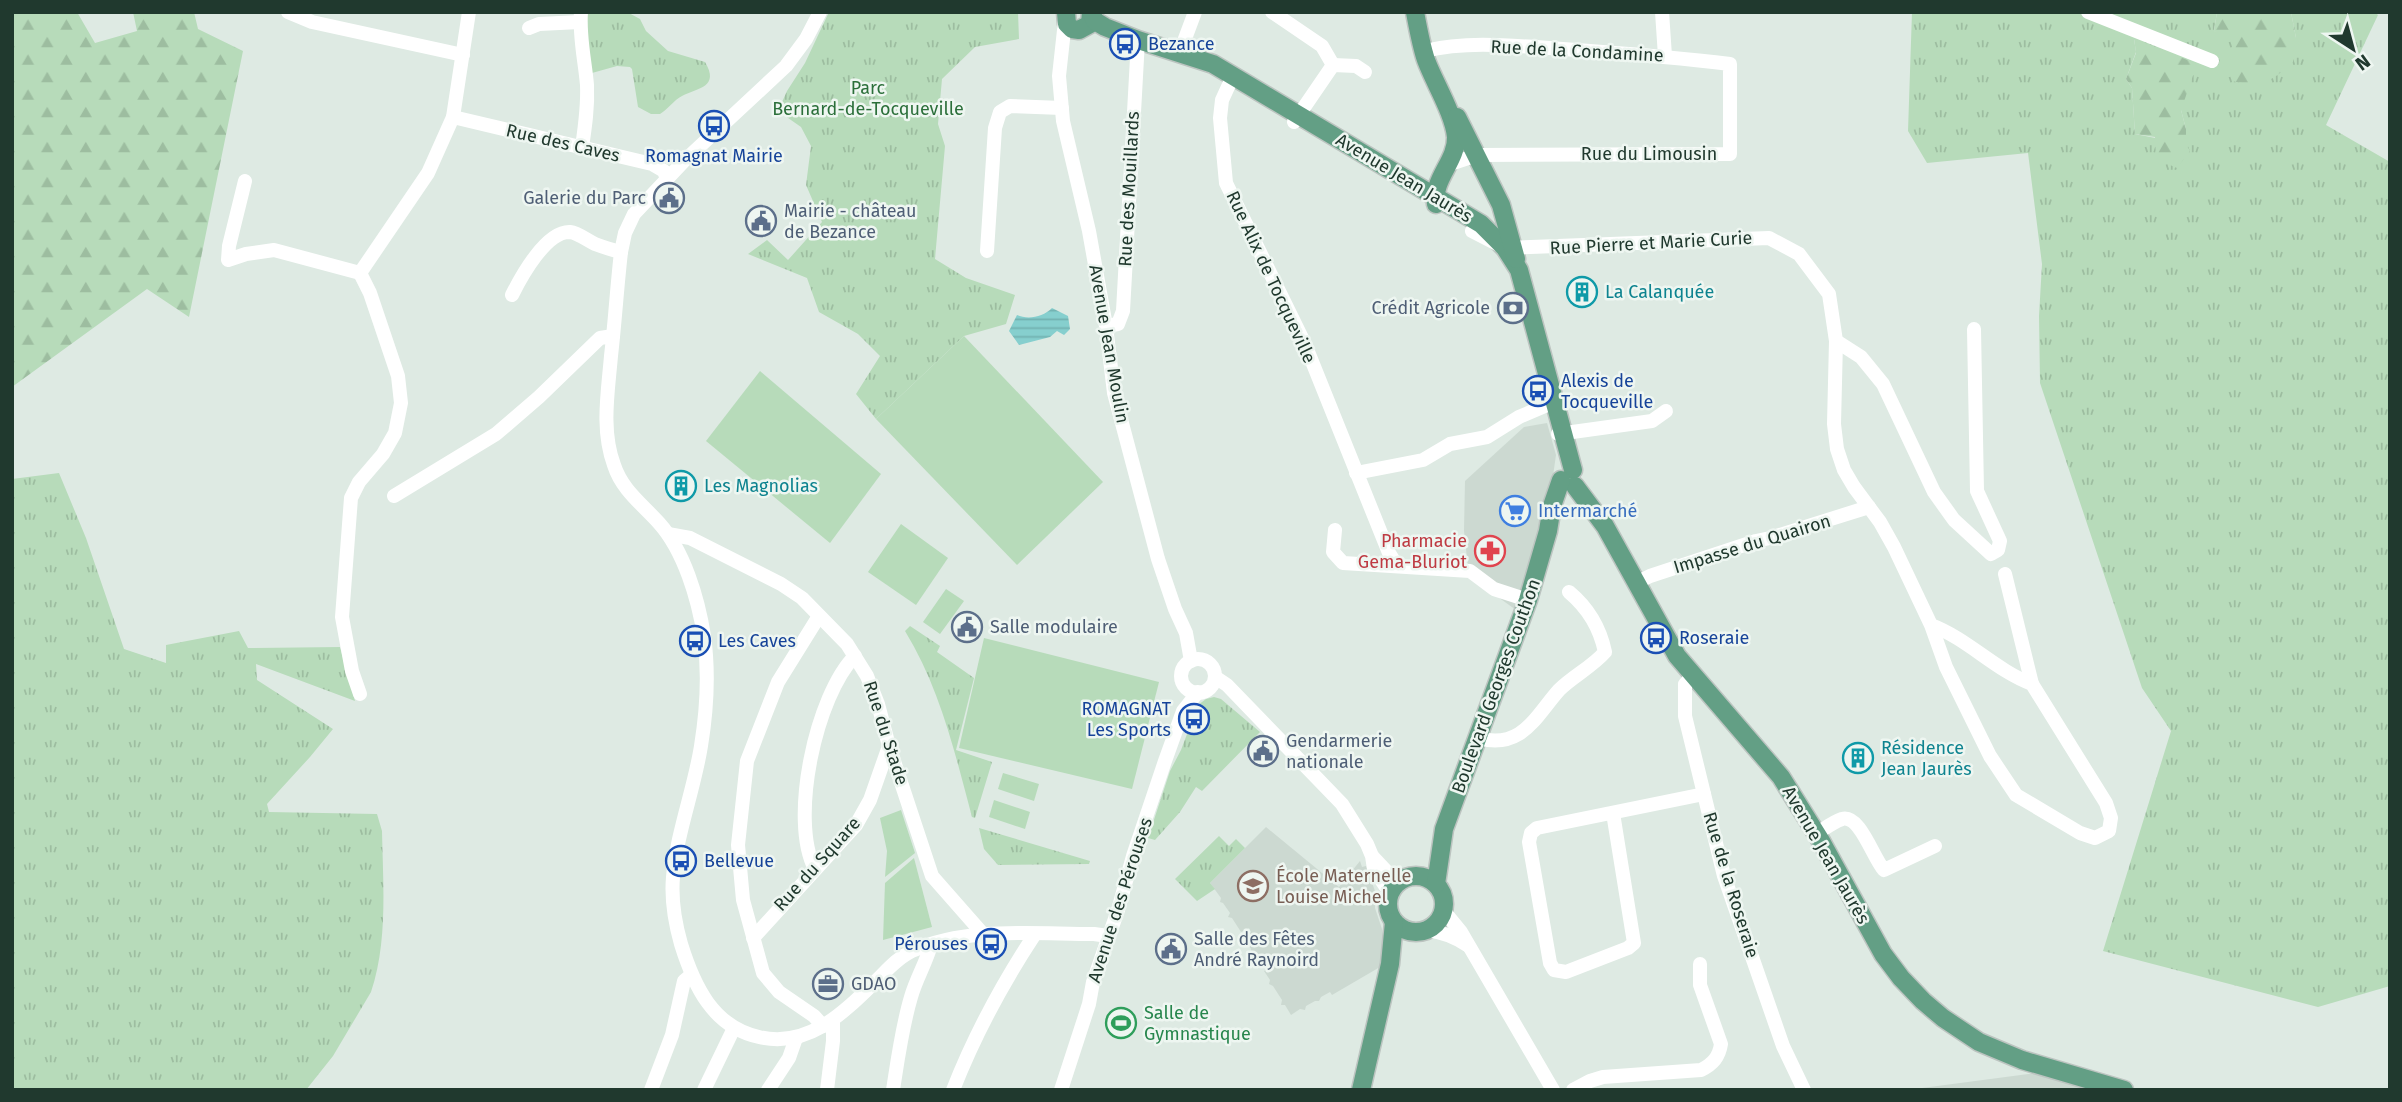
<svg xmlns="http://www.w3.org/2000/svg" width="2402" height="1102" viewBox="0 0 2402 1102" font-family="'Fira Sans',sans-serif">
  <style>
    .built { fill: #ccd9d1 }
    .grass { fill: url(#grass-tufts); fill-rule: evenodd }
    .forest { fill: url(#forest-firs) }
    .garden { fill: #b7dbba }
    .water { fill: url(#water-rules) }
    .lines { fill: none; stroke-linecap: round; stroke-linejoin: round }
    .major-casing { stroke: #bcc4c0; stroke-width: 21 }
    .minor { stroke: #fff; stroke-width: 14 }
    .major { stroke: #639f85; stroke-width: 18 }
    .labels { text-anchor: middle; stroke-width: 5; stroke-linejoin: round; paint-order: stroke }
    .transit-label { font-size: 18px; fill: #164399; stroke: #eef6f1; text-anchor: start }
    .street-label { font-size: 18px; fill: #20392e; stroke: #eef6f1 }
    .park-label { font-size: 18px; fill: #2b6f3a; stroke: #eef6f1 }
    .service-label { font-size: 18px; fill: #4e5e75; stroke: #eef6f1; text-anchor: start }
    .culture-label { font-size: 18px; fill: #0d838f; stroke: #eef6f1; text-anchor: start }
    .shop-label { font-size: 18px; fill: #366cbe; stroke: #eef6f1; text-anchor: start }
    .health-label { font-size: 18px; fill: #be3a42; stroke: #eef6f1; text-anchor: end }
    .education-label { font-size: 18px; fill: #785e54; stroke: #eef6f1; text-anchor: start }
    .leisure-label { font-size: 18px; fill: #27864d; stroke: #eef6f1; text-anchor: start }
  </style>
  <defs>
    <pattern id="grass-tufts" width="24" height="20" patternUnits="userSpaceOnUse" patternTransform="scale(1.75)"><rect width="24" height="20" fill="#b7dbba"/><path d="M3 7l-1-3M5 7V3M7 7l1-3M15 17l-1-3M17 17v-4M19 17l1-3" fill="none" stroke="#9dbda0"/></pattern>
    <pattern id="forest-firs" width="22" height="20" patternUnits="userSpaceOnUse" patternTransform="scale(1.75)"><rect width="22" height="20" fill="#b7dbba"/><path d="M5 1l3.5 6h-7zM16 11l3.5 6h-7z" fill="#9dbda0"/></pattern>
    <pattern id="water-rules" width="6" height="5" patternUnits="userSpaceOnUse" patternTransform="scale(1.75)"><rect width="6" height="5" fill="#86cfce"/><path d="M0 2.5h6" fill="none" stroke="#73b2b1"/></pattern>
  </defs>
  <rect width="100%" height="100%" fill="#deeae3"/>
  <g class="built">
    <polygon points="1547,423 1556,455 1550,497 1516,610 1469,576 1464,531 1465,481 1524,427"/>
    <polygon points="1266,827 1339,887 1360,861 1362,867 1366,866 1375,891 1375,908 1382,929 1383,940 1380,967 1332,995 1330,992 1321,997 1319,1001 1315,1001 1306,1006 1305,1010 1300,1009 1291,1015 1285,1005 1281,1005 1282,1000 1273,986 1269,984 1270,980 1264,971 1271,967 1269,962 1266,963 1262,956 1257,959 1254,954 1250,953 1251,949 1248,944 1254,940 1249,934 1251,932 1249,928 1241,932 1232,918 1228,917 1230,913 1223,903 1220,902 1221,898 1210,883"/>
    <polygon points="2044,1072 2097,1090 1907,1090"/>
  </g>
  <g class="grass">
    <path d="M 587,12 L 627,12 L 640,19 L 646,31 L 668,51 L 705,62 C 720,87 698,88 682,96 C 674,100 668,109 660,114 L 651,114 L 638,107 L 632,69 L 630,67 L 617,66 L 592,73 L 587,41 Z"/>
    <polygon points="829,12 1018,12 1019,39 975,47 942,79 938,124 945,146 935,259 966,278 1015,295 1006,324 964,336 876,419 856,394 880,356 858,334 819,312 807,278 748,254 767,240 788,260 822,222 806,185 811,146 801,127 778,111 787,91 805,63"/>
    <path d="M 1912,12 L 2217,12 L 2214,31 L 2296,38 L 2291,12 L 2375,12 L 2378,15 L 2326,125 L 2390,162 L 2390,986 L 2318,1007 L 2103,951 L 2171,731 L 2142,688 L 2040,383 L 2039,316 L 2042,264 L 2028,153 L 1927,163 L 1908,131 ZM 2134,39 L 2181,110 L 2186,129 L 2186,144 L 2135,134 L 2132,88 L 2126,79 L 2136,52 Z"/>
    <path d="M 59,473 L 86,538 L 124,649 L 166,663 L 166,645 L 239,631 L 248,648 L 340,647 L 355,701 L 256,664 L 257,680 L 333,729 L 310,757 L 267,804 L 269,812 L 377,814 L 382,831 C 383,883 388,942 371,992 L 333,1056 L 306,1090 L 12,1090 L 12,479 Z"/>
    <path d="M 910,626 L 940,646 L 937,652 L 974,678 L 956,750 L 992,762 L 975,818 L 972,817 C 955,753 940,688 905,631 Z"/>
    <polygon points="1214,697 1221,699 1260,732 1202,791 1196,787 1180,812 1155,840 1148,838 1170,771 1181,750 1198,705 1206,699"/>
    <polygon points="979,828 1090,861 1089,864 998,865 984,849"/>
    <polygon points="1219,836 1229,846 1236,839 1245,848 1210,883 1215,889 1197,901 1175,879"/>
  </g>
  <g class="forest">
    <polygon points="12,12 77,12 95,43 137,31 133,12 194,12 198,29 243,51 189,317 147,289 12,387"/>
    <path d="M 2217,12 L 2291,12 L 2296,38 L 2293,62 C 2271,82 2262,88 2232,81 L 2232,37 L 2214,31 Z"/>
    <polygon points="2134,38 2197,64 2181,110 2186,129 2186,144 2190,151 2177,168 2156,159 2155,137 2135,134 2132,88 2126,79 2136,53"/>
  </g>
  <g class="garden">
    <polygon points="964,336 1103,482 1017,565 876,419"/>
    <polygon points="760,371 881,474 830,543 706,441"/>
    <polygon points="901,524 948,558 916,605 868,572"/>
    <polygon points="946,589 964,601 940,634 923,622"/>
    <polygon points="984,638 1159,682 1132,789 959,748"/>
    <polygon points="1003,773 1039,784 1034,801 998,789"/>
    <polygon points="994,800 1030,812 1025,829 989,817"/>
    <polygon points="901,810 915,853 885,877 887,851 880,818"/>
    <polygon points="914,858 932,927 883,940 885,883"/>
  </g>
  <path class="water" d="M 1052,308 L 1068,316 L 1070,329 L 1064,335 L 1057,331 L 1050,337 L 1019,345 L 1009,331 L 1017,315 C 1028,320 1043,317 1052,308 Z"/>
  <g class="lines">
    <g class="major-casing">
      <g id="major">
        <polyline points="1066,12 1067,24 1072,29 1079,30 1090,24 1091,12"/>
        <path d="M 1415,12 C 1418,28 1421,45 1426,60 C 1434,82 1454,114 1456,137 C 1457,161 1432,179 1436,204"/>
        <polyline points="1092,14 1095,21 1105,27 1138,40 1213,64 1481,224 1505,248 1519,270 1573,470"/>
        <polyline points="1457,117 1501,205 1516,259"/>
        <polyline points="1575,486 1605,526 1677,656 1781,777 1821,841 1883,954 1901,978 1923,1001 1943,1018 1979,1042 2022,1060 2124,1090"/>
        <circle cx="1416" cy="904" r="28"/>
        <polyline points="1436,884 1444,829 1528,600 1548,531 1552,506 1561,480"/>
        <polyline points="1361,1090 1390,964 1394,922"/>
      </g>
    </g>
    <g class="minor">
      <polyline points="288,12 312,22 463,55"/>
      <path d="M 581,12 C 579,37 585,61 587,85 C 588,107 585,127 582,147"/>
      <path d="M 820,12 L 806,39 L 786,66 L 684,161 L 634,214 L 625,233 L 621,252 C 617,287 615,321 611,356 C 608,392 601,430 614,465 C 622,490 642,504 659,523 C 684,551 698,598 704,636 C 709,672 707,709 701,746 C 694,790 677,832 673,877 C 671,900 675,923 681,944 C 694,986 713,1027 759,1037 C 810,1049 846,1010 879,978 C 889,968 899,957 912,951 C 968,926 1035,934 1094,934 L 1108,936"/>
      <polyline points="1272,12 1322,46 1333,65 1294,122"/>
      <polyline points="1662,12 1665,56"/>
      <polyline points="2088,12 2212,61"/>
      <polyline points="1065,21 1059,76 1063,121 1089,231 1106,326 1114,393 1158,559 1175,609 1186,633 1191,661"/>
      <polyline points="529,28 539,24 580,22"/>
      <path d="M 1424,51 C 1469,40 1517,46 1563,49 C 1619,53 1675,57 1730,64 L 1730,154 L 1477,155 L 1447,165"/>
      <polyline points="1180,52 1195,12"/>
      <polyline points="1333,65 1356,66 1365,72"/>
      <polyline points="1233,76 1222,100 1220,118 1226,183 1305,344 1389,553 1397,566"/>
      <polyline points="453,117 652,164 664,171 667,179"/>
      <polyline points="245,181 229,246 228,260 246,254 274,250 360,273"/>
      <path d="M 1472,231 L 1505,248 L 1769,238 L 1799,254 L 1829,294 L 1836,341 L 1834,424 L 1837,449 L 1844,470 L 1854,487 L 1880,522 L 1894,547 L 1931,625 L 1946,667 L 1990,756 L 2016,795 L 2080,833 L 2095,838 L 2109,831 L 2111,818 L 2106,803 L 2032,684 C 1995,670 1968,639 1931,625"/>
      <polyline points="987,251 995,128 1000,112 1010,106 1062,108"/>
      <path d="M 512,295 C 521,277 546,231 570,232 C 578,233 587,240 595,244 C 603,247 612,250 621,252"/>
      <polyline points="1106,326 1118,324 1123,311 1138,40"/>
      <polyline points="1836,341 1861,357 1883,384 1934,492 1954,520 1991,554 1998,550 2000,541 1977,491 1974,329"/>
      <polyline points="1558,434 1652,421 1666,411"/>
      <polyline points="1356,473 1423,460 1450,444 1487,437 1519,417 1554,402"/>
      <polyline points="394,496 496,434 539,397 600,338 613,336"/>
      <polyline points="1335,530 1333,552 1343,563 1470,571 1494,589 1528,600"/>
      <polyline points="668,534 690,538 781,584 802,598 847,644 867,676 878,704 889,746 932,876 983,934"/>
      <polyline points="2005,574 2032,684"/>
      <polyline points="1636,583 1650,576 1756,541 1770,538 1869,507"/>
      <polyline points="819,616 778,682 747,761 738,845 743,900 763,973 779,992 814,1016 823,1026"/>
      <circle cx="1198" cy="676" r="17"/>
      <polyline points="1692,676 1685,684 1685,716 1724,876 1783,1046 1804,1090"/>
      <polyline points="1215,677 1227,685 1342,804 1367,844 1372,856 1374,869 1390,893"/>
      <polyline points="360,694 352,671 342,617 351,498 359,482 383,454 395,433 401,403 398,376 370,293 360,273 428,173 453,117 469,12"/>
      <path d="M 1478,738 C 1522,750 1535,717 1559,690 C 1573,676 1592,667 1605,652 C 1600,628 1587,607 1569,592"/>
      <polyline points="1613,813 1634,943 1628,948 1566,972 1554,970 1550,963 1529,842 1531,833 1537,828 1704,794"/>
      <path d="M 1816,834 C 1824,829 1833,822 1842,819 C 1860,814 1873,858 1884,870 L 1935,846"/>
      <polyline points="1373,857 1389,874 1401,879"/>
      <path d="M 815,869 C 789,820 816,695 855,656"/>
      <polyline points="1443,910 1461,932 1553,1090"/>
      <path d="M 1427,930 C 1442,932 1454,936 1467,945"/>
      <polyline points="753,938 856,825 870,800 889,746"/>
      <polyline points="651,1090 672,1035 684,981 691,975"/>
      <polyline points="704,1090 734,1028"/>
      <polyline points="768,1090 789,1058 796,1038"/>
      <polyline points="827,1090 833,1041 833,1020"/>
      <path d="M 893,1090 C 898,1058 902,1027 911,997 C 916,979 926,963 931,945"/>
      <path d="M 953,1090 C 975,1034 1002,984 1035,934"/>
      <polyline points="1061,1090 1089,1004 1093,982 1118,910 1133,856 1165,761 1183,711 1198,692"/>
      <path d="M 1573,1090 L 1590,1081 L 1603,1077 L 1701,1070 C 1713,1064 1719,1057 1721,1044 L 1700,985 L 1700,964"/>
    </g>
    <use href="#major" class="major"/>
  </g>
  <defs>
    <g id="bus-ring" transform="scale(1.575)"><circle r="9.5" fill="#eef6f1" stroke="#1a4fb4" stroke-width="1.5"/><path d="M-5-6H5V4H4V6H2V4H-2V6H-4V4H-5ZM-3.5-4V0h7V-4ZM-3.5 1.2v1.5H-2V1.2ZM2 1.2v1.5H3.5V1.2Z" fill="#1a4fb4"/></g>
    <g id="civic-ring" transform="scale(1.575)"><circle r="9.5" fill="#eef6f1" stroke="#5c6f8a" stroke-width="1.5"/><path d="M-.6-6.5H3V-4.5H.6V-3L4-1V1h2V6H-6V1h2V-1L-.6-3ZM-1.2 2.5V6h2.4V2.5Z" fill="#5c6f8a"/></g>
    <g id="building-ring" transform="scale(1.575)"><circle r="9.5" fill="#eef6f1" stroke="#0f9aa8" stroke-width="1.5"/><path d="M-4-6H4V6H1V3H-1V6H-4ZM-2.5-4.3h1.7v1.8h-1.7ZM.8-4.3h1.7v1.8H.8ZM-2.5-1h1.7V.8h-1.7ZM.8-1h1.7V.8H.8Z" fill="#0f9aa8"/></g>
    <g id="bank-ring" transform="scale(1.575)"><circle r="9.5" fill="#eef6f1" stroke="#5c6f8a" stroke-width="1.5"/><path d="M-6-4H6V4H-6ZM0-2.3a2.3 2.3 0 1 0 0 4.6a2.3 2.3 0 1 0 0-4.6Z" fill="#5c6f8a"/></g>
    <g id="supermarket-ring" transform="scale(1.575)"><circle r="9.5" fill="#eef6f1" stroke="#3f7fe0" stroke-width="1.5"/><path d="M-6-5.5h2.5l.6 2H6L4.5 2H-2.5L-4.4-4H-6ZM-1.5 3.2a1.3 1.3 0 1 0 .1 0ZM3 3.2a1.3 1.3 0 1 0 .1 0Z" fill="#3f7fe0"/></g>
    <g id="pharmacy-ring" transform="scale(1.575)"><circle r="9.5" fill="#eef6f1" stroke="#e0444e" stroke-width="1.5"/><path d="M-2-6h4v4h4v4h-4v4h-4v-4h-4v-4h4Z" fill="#e0444e"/></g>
    <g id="school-ring" transform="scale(1.575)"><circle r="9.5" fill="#eef6f1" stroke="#8d6e63" stroke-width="1.5"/><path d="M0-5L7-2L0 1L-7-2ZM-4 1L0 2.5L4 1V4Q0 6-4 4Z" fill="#8d6e63"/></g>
    <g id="office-ring" transform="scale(1.575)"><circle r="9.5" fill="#eef6f1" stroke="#5c6f8a" stroke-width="1.5"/><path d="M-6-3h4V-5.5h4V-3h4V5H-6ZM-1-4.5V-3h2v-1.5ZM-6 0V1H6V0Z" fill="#5c6f8a"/></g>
    <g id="stadium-ring" transform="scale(1.575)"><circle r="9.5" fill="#eef6f1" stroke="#2e9e5b" stroke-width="1.5"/><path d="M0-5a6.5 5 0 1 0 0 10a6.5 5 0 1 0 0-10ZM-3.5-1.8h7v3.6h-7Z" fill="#2e9e5b"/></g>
  </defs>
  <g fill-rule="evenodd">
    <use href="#bus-ring" x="1125" y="44"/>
    <use href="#bus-ring" x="714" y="126"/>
    <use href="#civic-ring" x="669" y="198"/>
    <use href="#civic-ring" x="761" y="221"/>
    <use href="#building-ring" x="1582" y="292"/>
    <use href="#bank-ring" x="1513" y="308"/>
    <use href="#bus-ring" x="1538" y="391"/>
    <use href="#building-ring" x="681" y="486"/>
    <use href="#supermarket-ring" x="1515" y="511"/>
    <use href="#pharmacy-ring" x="1490" y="551"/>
    <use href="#civic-ring" x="967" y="627"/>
    <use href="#bus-ring" x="1656" y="638"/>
    <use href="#bus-ring" x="695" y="641"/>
    <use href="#bus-ring" x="1194" y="719"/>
    <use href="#civic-ring" x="1263" y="751"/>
    <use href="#building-ring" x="1858" y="758"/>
    <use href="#bus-ring" x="681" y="861"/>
    <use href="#school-ring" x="1253" y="886"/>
    <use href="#bus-ring" x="991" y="944"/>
    <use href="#civic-ring" x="1171" y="949"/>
    <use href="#office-ring" x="828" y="984"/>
    <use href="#stadium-ring" x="1121" y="1023"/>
  </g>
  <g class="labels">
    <g class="transit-label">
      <text x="1148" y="50">Bezance</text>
      <text x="714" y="162" text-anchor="middle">Romagnat Mairie</text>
      <text x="1561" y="387">Alexis de<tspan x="1561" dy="21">Tocqueville</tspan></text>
      <text x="1679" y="644">Roseraie</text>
      <text x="718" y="647">Les Caves</text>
      <text x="1171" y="715" text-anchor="end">ROMAGNAT<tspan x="1171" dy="21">Les Sports</tspan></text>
      <text x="704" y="867">Bellevue</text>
      <text x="968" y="950" text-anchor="end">Pérouses</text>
    </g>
    <g class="street-label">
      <text transform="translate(1577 51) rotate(3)" y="6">Rue de la Condamine</text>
      <text transform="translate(563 143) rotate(13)" y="6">Rue des Caves</text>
      <text x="1649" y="160">Rue du Limousin</text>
      <text transform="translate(1404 178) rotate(31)" y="6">Avenue Jean Jaurès</text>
      <text transform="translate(1129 189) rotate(-87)" y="6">Rue des Mouillards</text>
      <text transform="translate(1651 243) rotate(-3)" y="6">Rue Pierre et Marie Curie</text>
      <text transform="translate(1271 277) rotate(65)" y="6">Rue Alix de Tocqueville</text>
      <text transform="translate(1109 344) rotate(80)" y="6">Avenue Jean Moulin</text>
      <text transform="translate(1752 544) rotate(-17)" y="6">Impasse du Quairon</text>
      <text transform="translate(1496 686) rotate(-70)" y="6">Boulevard Georges Couthon</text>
      <text transform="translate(886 733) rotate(72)" y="6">Rue du Stade</text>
      <text transform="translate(1826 855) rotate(60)" y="6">Avenue Jean Jaurès</text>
      <text transform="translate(817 864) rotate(-48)" y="6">Rue du Square</text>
      <text transform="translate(1731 885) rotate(73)" y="6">Rue de la Roseraie</text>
      <text transform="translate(1120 900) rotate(-72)" y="6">Avenue des Pérouses</text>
    </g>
    <g class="park-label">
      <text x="868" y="94">Parc<tspan x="868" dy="21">Bernard-de-Tocqueville</tspan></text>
    </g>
    <g class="service-label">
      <text x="646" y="204" text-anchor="end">Galerie du Parc</text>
      <text x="784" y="217">Mairie - château<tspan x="784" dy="21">de Bezance</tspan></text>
      <text x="1490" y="314" text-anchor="end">Crédit Agricole</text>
      <text x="990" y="633">Salle modulaire</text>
      <text x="1286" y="747">Gendarmerie<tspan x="1286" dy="21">nationale</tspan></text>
      <text x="1194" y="945">Salle des Fêtes<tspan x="1194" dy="21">André Raynoird</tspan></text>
      <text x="851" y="990">GDAO</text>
    </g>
    <g class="culture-label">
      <text x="1605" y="298">La Calanquée</text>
      <text x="704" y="492">Les Magnolias</text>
      <text x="1881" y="754">Résidence<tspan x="1881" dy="21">Jean Jaurès</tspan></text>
    </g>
    <g class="shop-label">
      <text x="1538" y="517">Intermarché</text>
    </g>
    <g class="health-label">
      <text x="1467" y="547">Pharmacie<tspan x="1467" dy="21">Gema-Bluriot</tspan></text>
    </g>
    <g class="education-label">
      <text x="1276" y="882">École Maternelle<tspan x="1276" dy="21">Louise Michel</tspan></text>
    </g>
    <g class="leisure-label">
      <text x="1144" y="1019">Salle de<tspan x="1144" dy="21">Gymnastique</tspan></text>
    </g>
  </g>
  <rect width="2402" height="1102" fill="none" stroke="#20392e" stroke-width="28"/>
  <g transform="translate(2353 49) rotate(144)" stroke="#eef6f1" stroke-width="5" paint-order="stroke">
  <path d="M0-5L12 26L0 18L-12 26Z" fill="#20392e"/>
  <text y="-10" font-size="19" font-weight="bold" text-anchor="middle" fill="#20392e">N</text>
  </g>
</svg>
